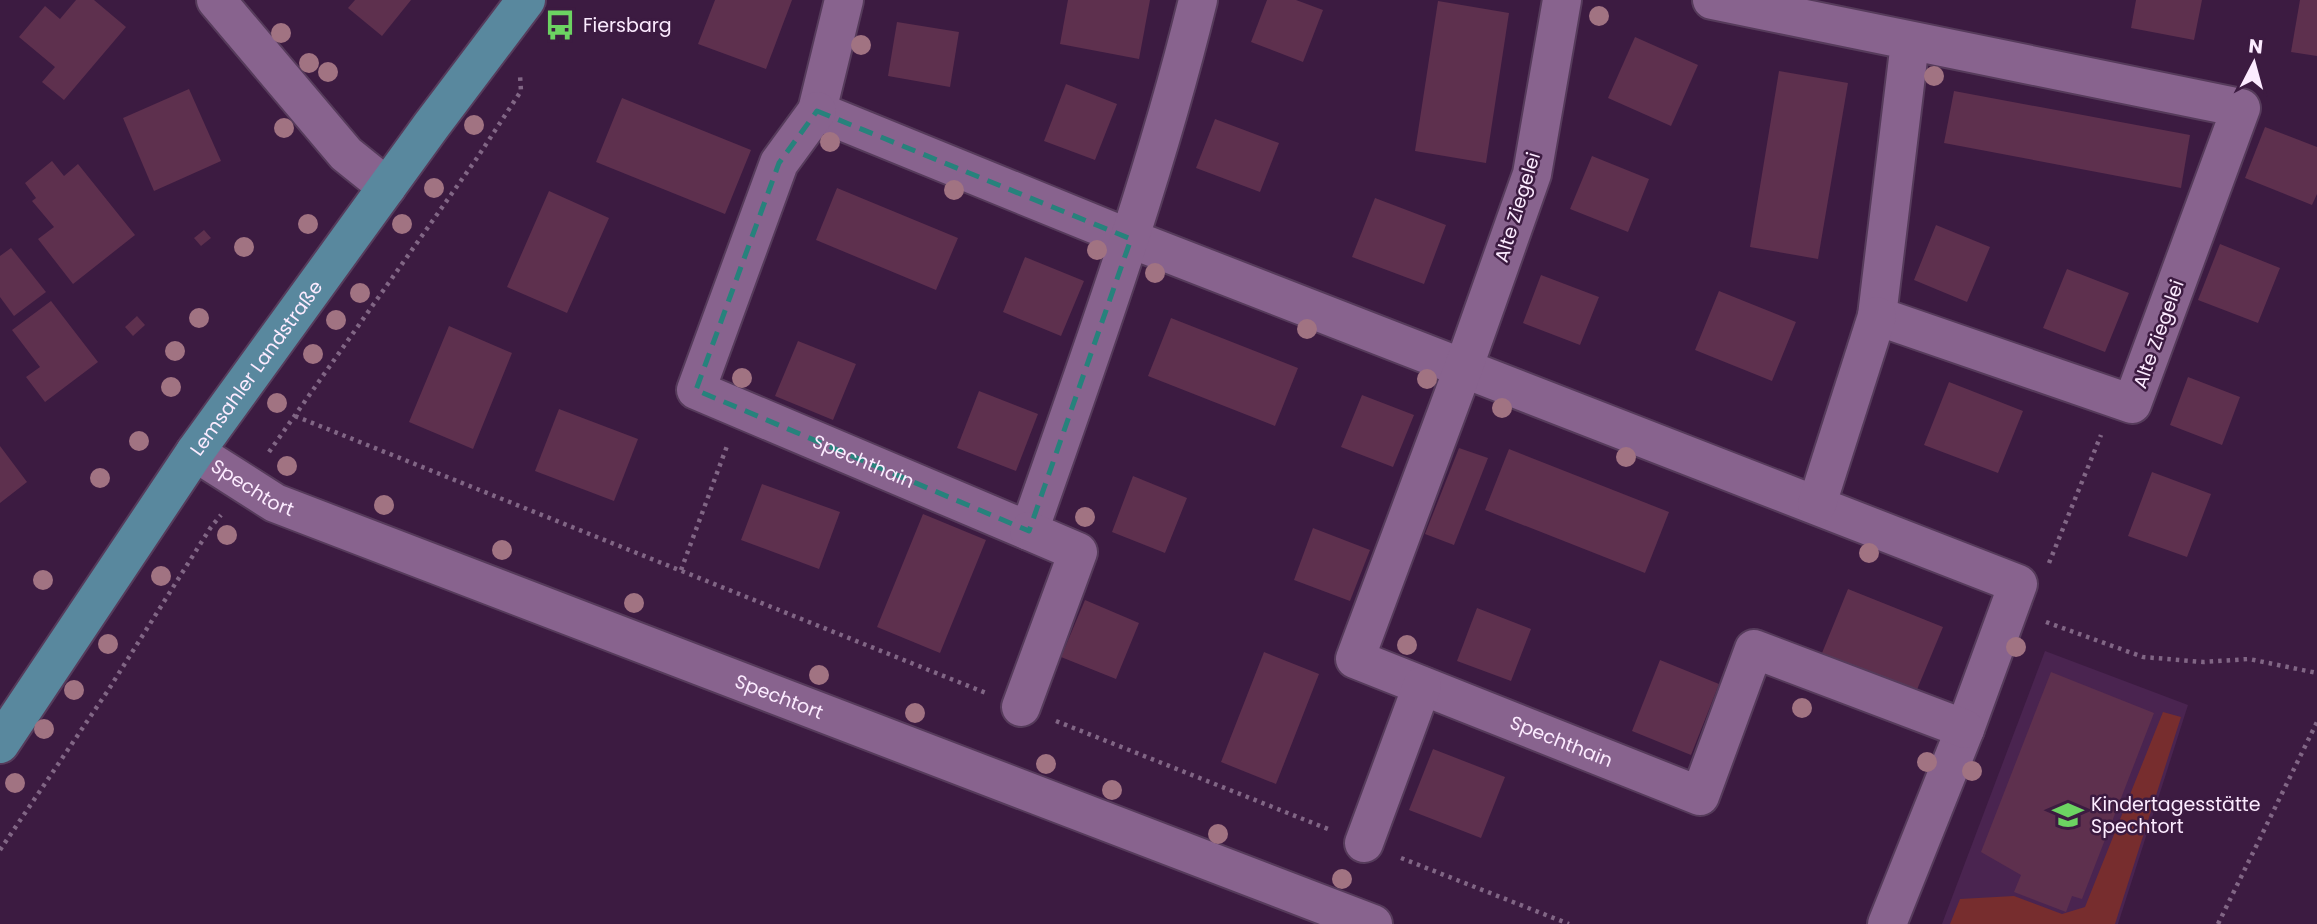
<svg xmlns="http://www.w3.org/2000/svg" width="2317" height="924" viewBox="0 0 2317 924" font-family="Poppins,sans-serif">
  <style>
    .built { fill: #4a2450 }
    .green { fill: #772d2e }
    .building { fill: #5e304e }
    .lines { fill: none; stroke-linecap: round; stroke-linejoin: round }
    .minor-casing { stroke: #563b5b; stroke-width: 42 }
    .major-casing { stroke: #563b5b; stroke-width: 42 }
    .path { stroke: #816685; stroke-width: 4.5; stroke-dasharray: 3.5 5; stroke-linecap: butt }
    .minor { stroke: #88638e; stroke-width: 38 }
    .major { stroke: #59889e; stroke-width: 38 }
    .tree { fill: #a17382 }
    .marked { fill: none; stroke: #27827c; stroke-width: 5; stroke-dasharray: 14 9; stroke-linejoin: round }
    .labels { text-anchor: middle; stroke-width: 5; stroke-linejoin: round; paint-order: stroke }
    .poi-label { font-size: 19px; fill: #fcebff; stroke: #3c1b41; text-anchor: start }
    .street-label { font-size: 19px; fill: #fcebff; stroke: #3c1b41 }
  </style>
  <rect width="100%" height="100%" fill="#3c1b41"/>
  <polygon class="built" points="2045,651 2188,705 2118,924 1942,924"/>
  <polygon class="green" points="2163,712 2181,717 2115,924 1950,924 1960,899 2014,896 2062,914 2085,907"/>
  <g class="building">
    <polygon points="76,0 94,0 126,27 64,100 42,82 55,67 19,37 45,6 60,19"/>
    <polygon points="355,0 411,0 382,36 348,8"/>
    <polygon points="715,0 792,0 766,69 698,44"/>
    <polygon points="1068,0 1150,0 1139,59 1060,44"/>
    <polygon points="1267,0 1296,0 1323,10 1303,62 1251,42"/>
    <polygon points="2136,0 2202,0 2194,40 2131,28"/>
    <polygon points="2300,0 2317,0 2317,56 2291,52"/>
    <polygon points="1438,1 1509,13 1486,163 1415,151"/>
    <polygon points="897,22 959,32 950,87 888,76"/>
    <polygon points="1635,37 1698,65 1671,126 1608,98"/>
    <polygon points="1779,71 1848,83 1818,259 1750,247"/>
    <polygon points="1066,84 1117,104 1095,160 1044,141"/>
    <polygon points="189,89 221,161 154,191 123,118"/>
    <polygon points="1954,91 2190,135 2181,188 1944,143"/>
    <polygon points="622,98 751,150 725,214 596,162"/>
    <polygon points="1215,119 1279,143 1260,192 1196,168"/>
    <polygon points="2265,127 2317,147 2317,194 2312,205 2245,178"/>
    <polygon points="1592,156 1649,179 1628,232 1570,209"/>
    <polygon points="52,161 64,176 78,164 135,235 73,284 38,239 54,227 32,201 36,198 25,183"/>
    <polygon points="837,188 958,238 936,290 816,240"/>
    <polygon points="549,191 609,218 567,313 507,287"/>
    <polygon points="1375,198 1446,225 1424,284 1352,257"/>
    <polygon points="1936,225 1990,247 1967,302 1914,280"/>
    <polygon points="204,230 211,238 201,246 194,238"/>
    <polygon points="2220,244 2280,268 2258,323 2198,300"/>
    <polygon points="11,248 46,292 14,316 0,297 0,256"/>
    <polygon points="1025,257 1084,281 1061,336 1003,312"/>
    <polygon points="2067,269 2129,293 2105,352 2043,328"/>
    <polygon points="1541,275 1599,297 1580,345 1523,323"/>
    <polygon points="1719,291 1796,322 1772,381 1695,350"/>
    <polygon points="51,301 98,362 45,402 26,377 40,367 12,330"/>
    <polygon points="137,316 145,325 133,336 125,327"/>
    <polygon points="1171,318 1298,368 1275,426 1148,376"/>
    <polygon points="449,326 512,353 473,449 409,422"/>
    <polygon points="798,341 856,364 833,420 775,396"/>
    <polygon points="2188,377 2240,397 2222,445 2170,425"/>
    <polygon points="1949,382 2023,411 1998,473 1924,445"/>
    <polygon points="979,391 1038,414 1016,471 957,448"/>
    <polygon points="1362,395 1414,415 1393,467 1341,447"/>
    <polygon points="559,409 638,439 614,501 535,471"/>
    <polygon points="0,446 27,482 0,503"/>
    <polygon points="1459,448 1488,458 1454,545 1425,534"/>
    <polygon points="1509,449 1669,512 1645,573 1485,510"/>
    <polygon points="2152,472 2211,494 2187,557 2128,536"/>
    <polygon points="1133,476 1187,498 1165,553 1112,532"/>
    <polygon points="762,484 840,512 819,569 741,540"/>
    <polygon points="923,514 986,540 940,653 877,627"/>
    <polygon points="1313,528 1370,550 1350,601 1294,580"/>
    <polygon points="1848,589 1943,627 1916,692 1822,653"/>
    <polygon points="1085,600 1139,623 1116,679 1061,657"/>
    <polygon points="1477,608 1531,629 1511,681 1457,661"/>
    <polygon points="1264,652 1319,674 1276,784 1221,762"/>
    <polygon points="1660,660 1719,684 1691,755 1632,731"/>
    <polygon points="2051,672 2154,713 2082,899 2072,896 2066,912 2014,892 2021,875 1981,852"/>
    <polygon points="1433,749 1505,777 1481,838 1409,810"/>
  </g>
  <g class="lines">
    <g class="minor-casing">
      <g id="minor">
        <polyline points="216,0 346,154 387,187"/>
        <polyline points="844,0 817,111 1131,239 2018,584 1965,729 1887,924"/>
        <path id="s1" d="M 1562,0 L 1532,174 L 1463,369 L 1355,659 L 1700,796 L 1754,649 L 1965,729"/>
        <polyline points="1712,0 2241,108 2132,404 1877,316 1910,42"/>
        <path id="s2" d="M 817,111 L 779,163 L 696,390 L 1029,531 C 1090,356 1154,181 1198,0"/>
        <path id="s3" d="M 195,452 L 275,503 L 1373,924"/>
        <polyline points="1817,504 1877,316"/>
        <polyline points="1021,707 1078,552 1029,531"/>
        <polyline points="1364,843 1422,686"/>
      </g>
    </g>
    <g class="major-casing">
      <g id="major">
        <path id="s4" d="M 0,744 L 195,452 L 431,126 L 526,0"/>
      </g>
    </g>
    <g class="path">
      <polyline points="295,416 986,693"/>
      <polyline points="269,452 477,158 521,91 520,75"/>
      <polyline points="2049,563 2101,435"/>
      <polyline points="681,570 727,446"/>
      <polyline points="2046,622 2143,657 2203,662 2249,659 2317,673"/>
      <polyline points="1056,721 1328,829"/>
      <polyline points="0,850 107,692 211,527 221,515"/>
      <polyline points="1401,858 1569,924"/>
      <polyline points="2218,924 2317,722"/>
    </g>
    <use href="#minor" class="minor"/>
    <use href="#major" class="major"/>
  </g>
  <g class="tree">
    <circle cx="1599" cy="16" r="10"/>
    <circle cx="281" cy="33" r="10"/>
    <circle cx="861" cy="45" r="10"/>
    <circle cx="309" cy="63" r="10"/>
    <circle cx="328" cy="72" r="10"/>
    <circle cx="1934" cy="76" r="10"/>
    <circle cx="474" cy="125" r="10"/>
    <circle cx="284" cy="128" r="10"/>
    <circle cx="830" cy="142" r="10"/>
    <circle cx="434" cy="188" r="10"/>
    <circle cx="954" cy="190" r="10"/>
    <circle cx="308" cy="224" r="10"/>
    <circle cx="402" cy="224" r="10"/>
    <circle cx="244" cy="247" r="10"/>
    <circle cx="1097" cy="250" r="10"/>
    <circle cx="1155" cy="273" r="10"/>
    <circle cx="360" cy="293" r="10"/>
    <circle cx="199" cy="318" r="10"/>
    <circle cx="336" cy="320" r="10"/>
    <circle cx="1307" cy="329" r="10"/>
    <circle cx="175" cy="351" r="10"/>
    <circle cx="313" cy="354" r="10"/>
    <circle cx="742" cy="378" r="10"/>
    <circle cx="1427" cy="379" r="10"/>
    <circle cx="171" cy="387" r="10"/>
    <circle cx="277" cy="403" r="10"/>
    <circle cx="1502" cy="408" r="10"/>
    <circle cx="139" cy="441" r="10"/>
    <circle cx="1626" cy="457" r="10"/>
    <circle cx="287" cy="466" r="10"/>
    <circle cx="100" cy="478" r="10"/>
    <circle cx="384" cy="505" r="10"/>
    <circle cx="1085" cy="517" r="10"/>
    <circle cx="227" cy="535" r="10"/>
    <circle cx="502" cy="550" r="10"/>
    <circle cx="1869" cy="553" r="10"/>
    <circle cx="161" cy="576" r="10"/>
    <circle cx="43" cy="580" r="10"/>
    <circle cx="634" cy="603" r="10"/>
    <circle cx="108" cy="644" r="10"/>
    <circle cx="1407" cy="645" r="10"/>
    <circle cx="2016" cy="647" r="10"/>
    <circle cx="819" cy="675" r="10"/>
    <circle cx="74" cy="690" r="10"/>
    <circle cx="1802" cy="708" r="10"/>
    <circle cx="915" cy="713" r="10"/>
    <circle cx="44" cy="729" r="10"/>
    <circle cx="1927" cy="762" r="10"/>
    <circle cx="1046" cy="764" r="10"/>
    <circle cx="1972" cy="771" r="10"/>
    <circle cx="15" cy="783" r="10"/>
    <circle cx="1112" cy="790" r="10"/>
    <circle cx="1218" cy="834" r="10"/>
    <circle cx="1342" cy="879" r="10"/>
  </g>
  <path class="marked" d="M 817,111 L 1131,239 L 1029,531 L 696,390 L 779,163 Z"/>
  <defs>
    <g id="bus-bare" transform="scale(2.415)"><path d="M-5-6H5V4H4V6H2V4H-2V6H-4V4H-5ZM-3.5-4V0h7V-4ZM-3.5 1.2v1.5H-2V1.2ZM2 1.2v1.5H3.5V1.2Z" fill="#6cd362" stroke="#3c1b41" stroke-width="2.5" paint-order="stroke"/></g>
    <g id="school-bare" transform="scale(2.415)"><path d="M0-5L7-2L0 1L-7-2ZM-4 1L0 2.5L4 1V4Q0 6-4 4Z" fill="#6cd362" stroke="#3c1b41" stroke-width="2.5" paint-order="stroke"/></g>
  </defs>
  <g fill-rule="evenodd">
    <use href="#bus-bare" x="560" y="25"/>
    <use href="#school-bare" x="2068" y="815"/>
  </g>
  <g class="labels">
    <g class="poi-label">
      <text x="583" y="32">Fiersbarg</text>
      <text x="2091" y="811">Kindertagesstätte<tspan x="2091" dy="22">Spechtort</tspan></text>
    </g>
    <g class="street-label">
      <text transform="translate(1517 207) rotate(-73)" y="7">Alte Ziegelei</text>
      <text transform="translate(2158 334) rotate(-70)" y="7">Alte Ziegelei</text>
      <text dy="7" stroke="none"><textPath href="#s4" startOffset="455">Lemsahler Landstraße</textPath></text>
      <text dy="7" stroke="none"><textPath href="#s2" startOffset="488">Spechthain</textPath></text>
      <text dy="7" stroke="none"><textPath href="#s3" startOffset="68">Spechtort</textPath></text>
      <text dy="7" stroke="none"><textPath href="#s3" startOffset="635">Spechtort</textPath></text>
      <text dy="7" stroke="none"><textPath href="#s1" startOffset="915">Spechthain</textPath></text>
    </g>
  </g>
  <g transform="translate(2254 63) rotate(6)" stroke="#3c1b41" stroke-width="5" paint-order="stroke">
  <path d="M0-5L12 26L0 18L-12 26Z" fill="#fcebff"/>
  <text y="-10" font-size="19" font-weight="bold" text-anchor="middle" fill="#fcebff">N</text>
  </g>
</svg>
